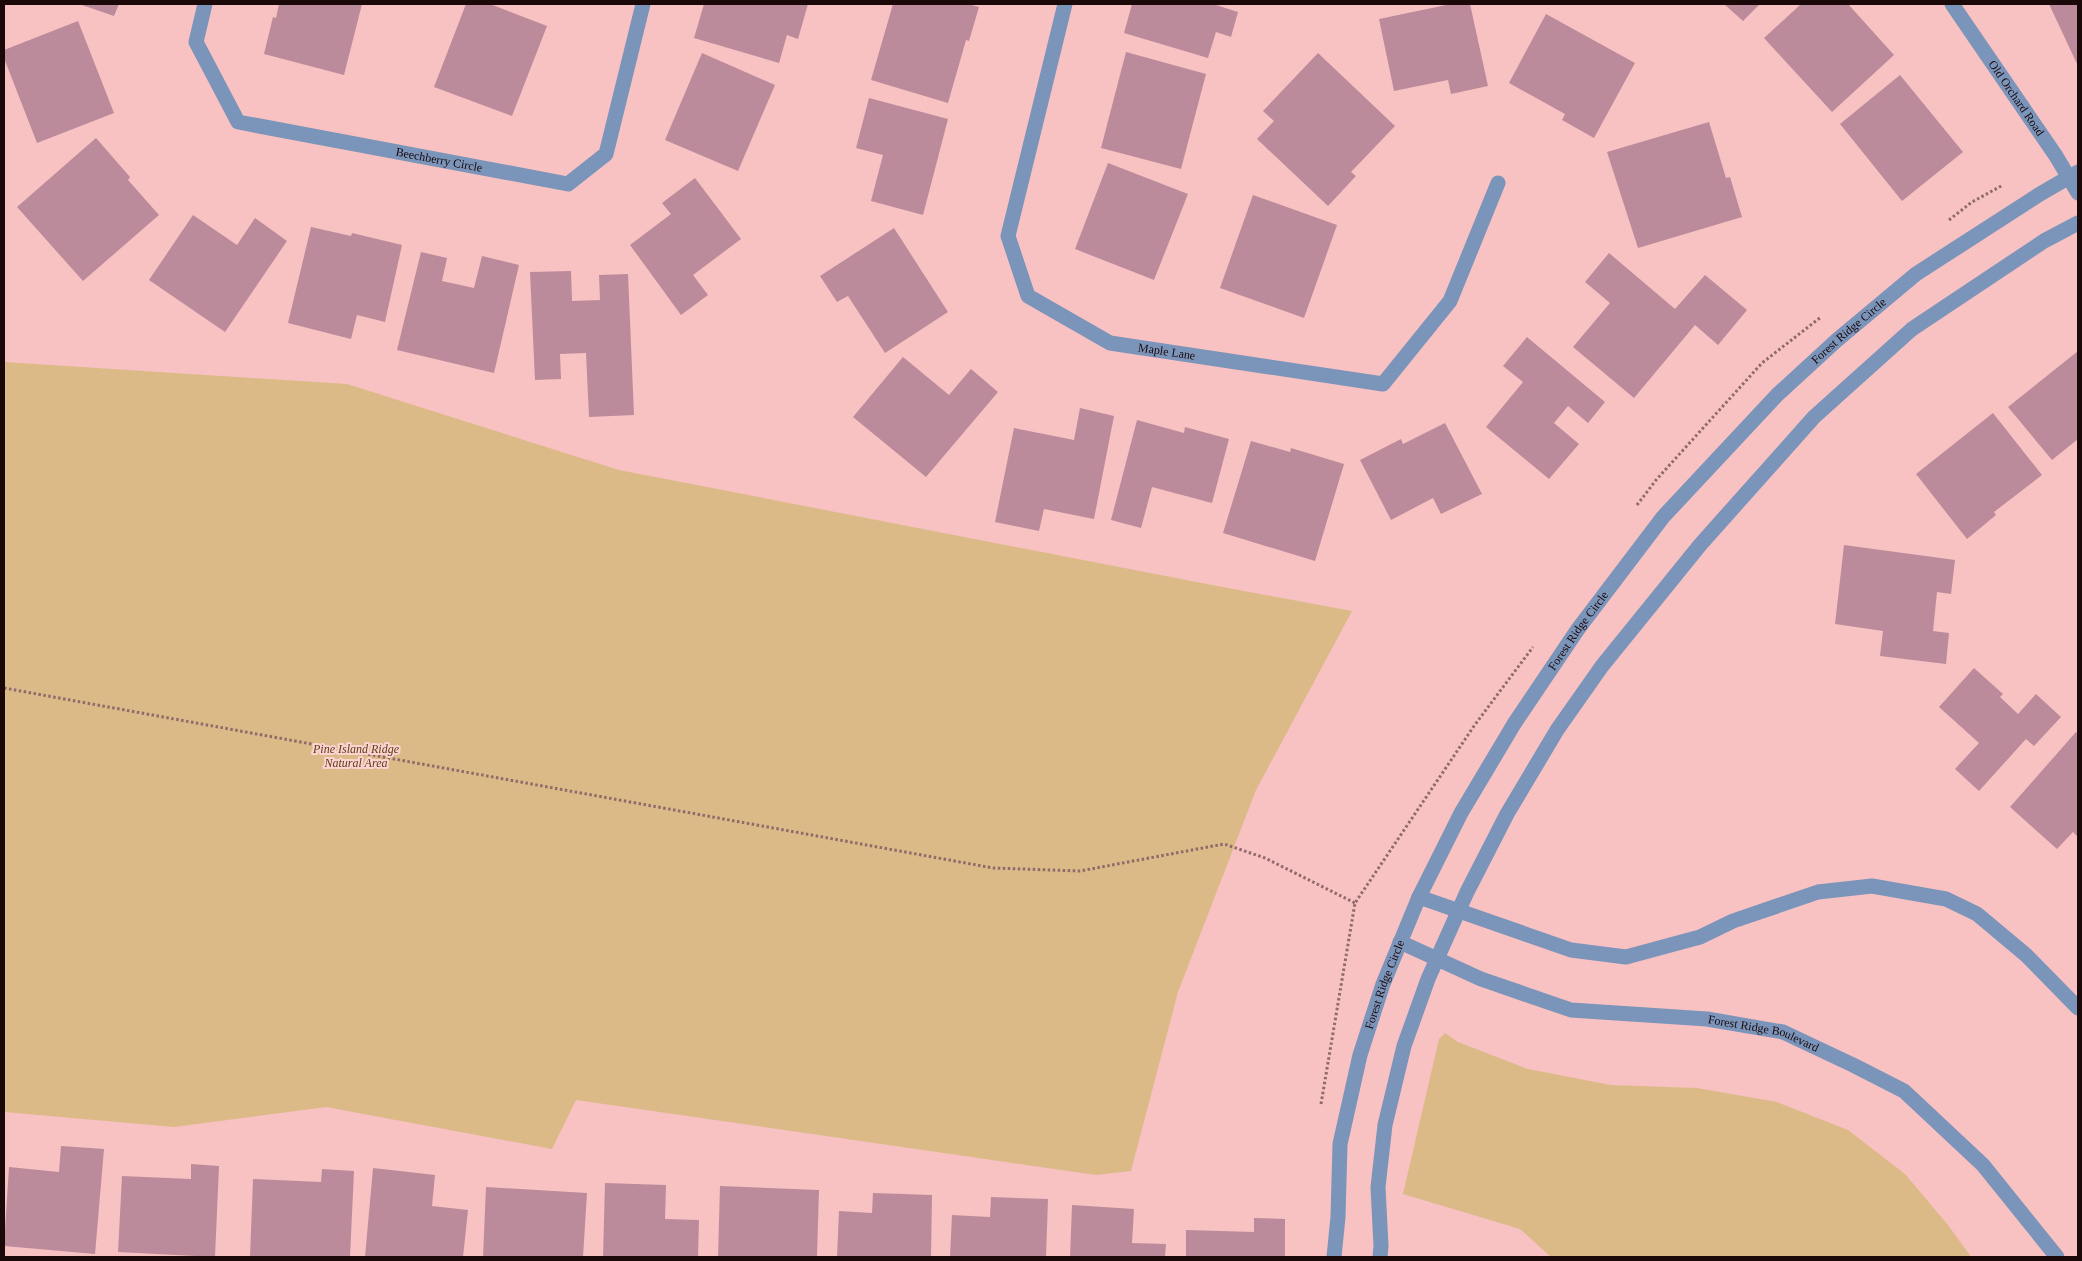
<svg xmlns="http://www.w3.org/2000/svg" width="2082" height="1261" viewBox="0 0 2082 1261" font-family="'Times New Roman',serif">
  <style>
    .green { fill: #dbba88 }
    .building { fill: #bc8b9b }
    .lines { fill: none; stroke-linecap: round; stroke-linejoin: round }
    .path { stroke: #8f6a6b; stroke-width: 3; stroke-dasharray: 2.5 2.5; stroke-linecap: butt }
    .minor { stroke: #7a94ba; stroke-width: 15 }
    .labels { text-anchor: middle; stroke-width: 4; stroke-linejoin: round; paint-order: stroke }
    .street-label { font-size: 12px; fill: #1b090a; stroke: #ffd2d2 }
    .park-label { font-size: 12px; font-style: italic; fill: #5a4117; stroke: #ffd2d2 }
  </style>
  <rect width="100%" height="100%" fill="#f8c1c2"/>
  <g class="green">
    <polygon points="4,362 347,384 619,470 1212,585 1352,611 1256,790 1178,992 1131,1171 1096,1175 576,1100 552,1149 326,1107 174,1127 4,1112"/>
    <polygon points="1445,1033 1458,1042 1528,1069 1611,1085 1697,1088 1777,1102 1848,1130 1905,1174 1948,1225 1971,1257 1551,1257 1520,1229 1403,1194 1439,1039"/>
  </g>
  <g class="building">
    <polygon points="79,4 119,4 114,16"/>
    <polygon points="279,4 362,4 344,75 264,54 273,17 276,18"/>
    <polygon points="466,4 490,4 547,26 512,116 434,87"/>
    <polygon points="704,4 808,4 798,39 787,35 779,63 694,38"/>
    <polygon points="893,4 968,4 979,7 969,41 966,40 948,103 871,80"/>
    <polygon points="1132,4 1216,4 1216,5 1238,12 1231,37 1216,32 1208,58 1124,33"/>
    <polygon points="1451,4 1470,4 1488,86 1451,94 1448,80 1394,91 1379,19"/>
    <polygon points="1724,4 1760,4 1743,21"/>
    <polygon points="1801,4 1848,4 1894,55 1832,112 1764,38"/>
    <polygon points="2049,4 2078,4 2078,66"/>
    <polygon points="1546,14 1635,63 1594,138 1562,120 1565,114 1509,83"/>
    <polygon points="78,21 114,113 37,143 4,58 4,50"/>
    <polygon points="1126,52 1206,74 1181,169 1101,148"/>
    <polygon points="702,53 775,85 738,171 665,140"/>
    <polygon points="1318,53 1395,126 1351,172 1356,176 1328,206 1257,139 1274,121 1263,111"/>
    <polygon points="1900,75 1963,152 1902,201 1840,124"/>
    <polygon points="869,98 948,119 923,215 871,201 883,155 856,148"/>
    <polygon points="1709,122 1726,178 1730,177 1742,217 1638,248 1607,152"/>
    <polygon points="96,138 130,177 128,180 159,215 83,281 17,207"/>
    <polygon points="1108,163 1188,194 1154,280 1075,249"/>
    <polygon points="695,178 741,239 693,275 708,295 681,315 630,245 671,214 662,203"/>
    <polygon points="1253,195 1337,225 1304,318 1220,288"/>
    <polygon points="193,215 237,245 255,218 287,241 225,332 149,280"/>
    <polygon points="311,227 351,236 352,233 402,245 385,322 357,315 351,339 288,323"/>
    <polygon points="894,228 948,312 885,353 848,296 837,302 820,276"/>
    <polygon points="421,252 447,258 442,281 474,288 482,256 519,265 494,373 397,350"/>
    <polygon points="1609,253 1675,309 1705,275 1747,310 1718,345 1695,325 1634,398 1573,347 1610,303 1585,282"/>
    <polygon points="571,271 572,301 600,300 599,275 628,274 634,415 589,417 586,353 560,354 561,379 535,380 530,272"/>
    <polygon points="1527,337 1605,402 1588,423 1568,406 1554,423 1579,444 1549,479 1486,427 1523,382 1503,366"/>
    <polygon points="2078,351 2078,439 2052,460 2008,407"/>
    <polygon points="903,357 949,395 971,369 998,392 926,477 853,417"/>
    <polygon points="1080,408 1114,416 1094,519 1044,509 1039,531 995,522 1014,428 1074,440"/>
    <polygon points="1993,413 2042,475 1994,512 1996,515 1967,539 1916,474"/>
    <polygon points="1137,420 1184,433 1185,427 1229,439 1212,503 1152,487 1141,528 1111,520"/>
    <polygon points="1445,423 1482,494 1441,514 1433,498 1391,520 1360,460 1401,439 1403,444"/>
    <polygon points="1251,441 1290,452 1291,448 1344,464 1315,561 1223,533"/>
    <polygon points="1844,545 1955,560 1951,594 1937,592 1933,631 1949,633 1946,664 1880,656 1883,631 1835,624"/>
    <polygon points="1974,668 2003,694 2000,697 2018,714 2036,694 2061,717 2034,746 2026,739 1979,791 1955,769 1979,743 1939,707"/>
    <polygon points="2076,732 2078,734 2078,837 2073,832 2057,849 2010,807"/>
    <polygon points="61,1146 104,1149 95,1254 4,1246 9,1167 59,1172"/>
    <polygon points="191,1164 219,1166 215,1257 118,1252 122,1176 191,1179"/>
    <polygon points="373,1168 435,1175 432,1206 468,1210 463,1257 365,1257"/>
    <polygon points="322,1169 354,1171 350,1257 250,1257 253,1179 321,1182"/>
    <polygon points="605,1183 666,1185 665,1219 699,1220 698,1257 603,1257"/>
    <polygon points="720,1186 819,1190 817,1257 718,1257"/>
    <polygon points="486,1187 587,1193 583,1257 483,1257"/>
    <polygon points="873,1193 932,1195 931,1257 837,1257 839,1211 872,1213"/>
    <polygon points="991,1197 1048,1199 1046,1257 950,1257 952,1215 990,1217"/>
    <polygon points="1072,1205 1134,1209 1132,1243 1166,1244 1165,1257 1070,1257"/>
    <polygon points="1254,1218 1285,1219 1285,1257 1186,1257 1186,1230 1254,1232"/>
  </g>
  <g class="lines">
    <g class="path">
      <polyline points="1949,220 1972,202 2003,185"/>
      <polyline points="1637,505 1656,480 1762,363 1821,317"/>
      <polyline points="4,688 993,868 1080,871 1224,844 1265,858 1355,903"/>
      <polyline points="1321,1104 1355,903 1474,726 1533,647"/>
    </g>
    <g class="minor">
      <path id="s1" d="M 205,4 L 196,42 L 238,122 L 568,184 L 606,154 L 643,4"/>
      <path id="s2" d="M 1065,4 L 1008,236 L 1028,296 L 1110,343 L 1383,384 L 1450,301 L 1498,183"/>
      <path id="s3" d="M 1952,4 L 2056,156 L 2078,193"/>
      <polyline points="1419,897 1571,950 1626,957 1700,937 1733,921 1818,892 1872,886 1946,899 1977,914 2026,955 2078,1008"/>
      <path id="s4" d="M 1400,942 L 1481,979 L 1571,1010 L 1707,1019 L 1783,1032 L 1853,1065 L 1904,1091 L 1983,1165 L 2057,1257"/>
      <path id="s5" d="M 1334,1257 L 1338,1217 L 1340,1144 L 1360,1055 L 1383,984 L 1419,897 L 1461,813 L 1514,724 L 1578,629 L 1663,517 L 1777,395 L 1837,340 L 1916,274 L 2040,194 L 2078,172"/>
      <polyline points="1380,1257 1381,1246 1378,1187 1385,1125 1404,1046 1428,979 1467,892 1507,814 1557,730 1602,666 1700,545 1814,417 1912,329 2044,241 2078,223"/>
    </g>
  </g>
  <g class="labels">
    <g class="street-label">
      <text dy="4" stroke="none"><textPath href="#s3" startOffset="114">Old Orchard Road</textPath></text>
      <text dy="4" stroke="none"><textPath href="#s1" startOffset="334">Beechberry Circle</textPath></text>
      <text dy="4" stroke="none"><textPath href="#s5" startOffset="1089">Forest Ridge Circle</textPath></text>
      <text dy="4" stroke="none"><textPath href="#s2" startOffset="454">Maple Lane</textPath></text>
      <text dy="4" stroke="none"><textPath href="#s5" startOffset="684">Forest Ridge Circle</textPath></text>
      <text dy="4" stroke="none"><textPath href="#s5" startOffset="279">Forest Ridge Circle</textPath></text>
      <text dy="4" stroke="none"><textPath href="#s4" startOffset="379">Forest Ridge Boulevard</textPath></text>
    </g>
    <g class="park-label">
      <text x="356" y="753">Pine Island Ridge<tspan x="356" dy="14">Natural Area</tspan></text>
    </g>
  </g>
  <rect width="2082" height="1261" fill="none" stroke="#1b090a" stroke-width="10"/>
</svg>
